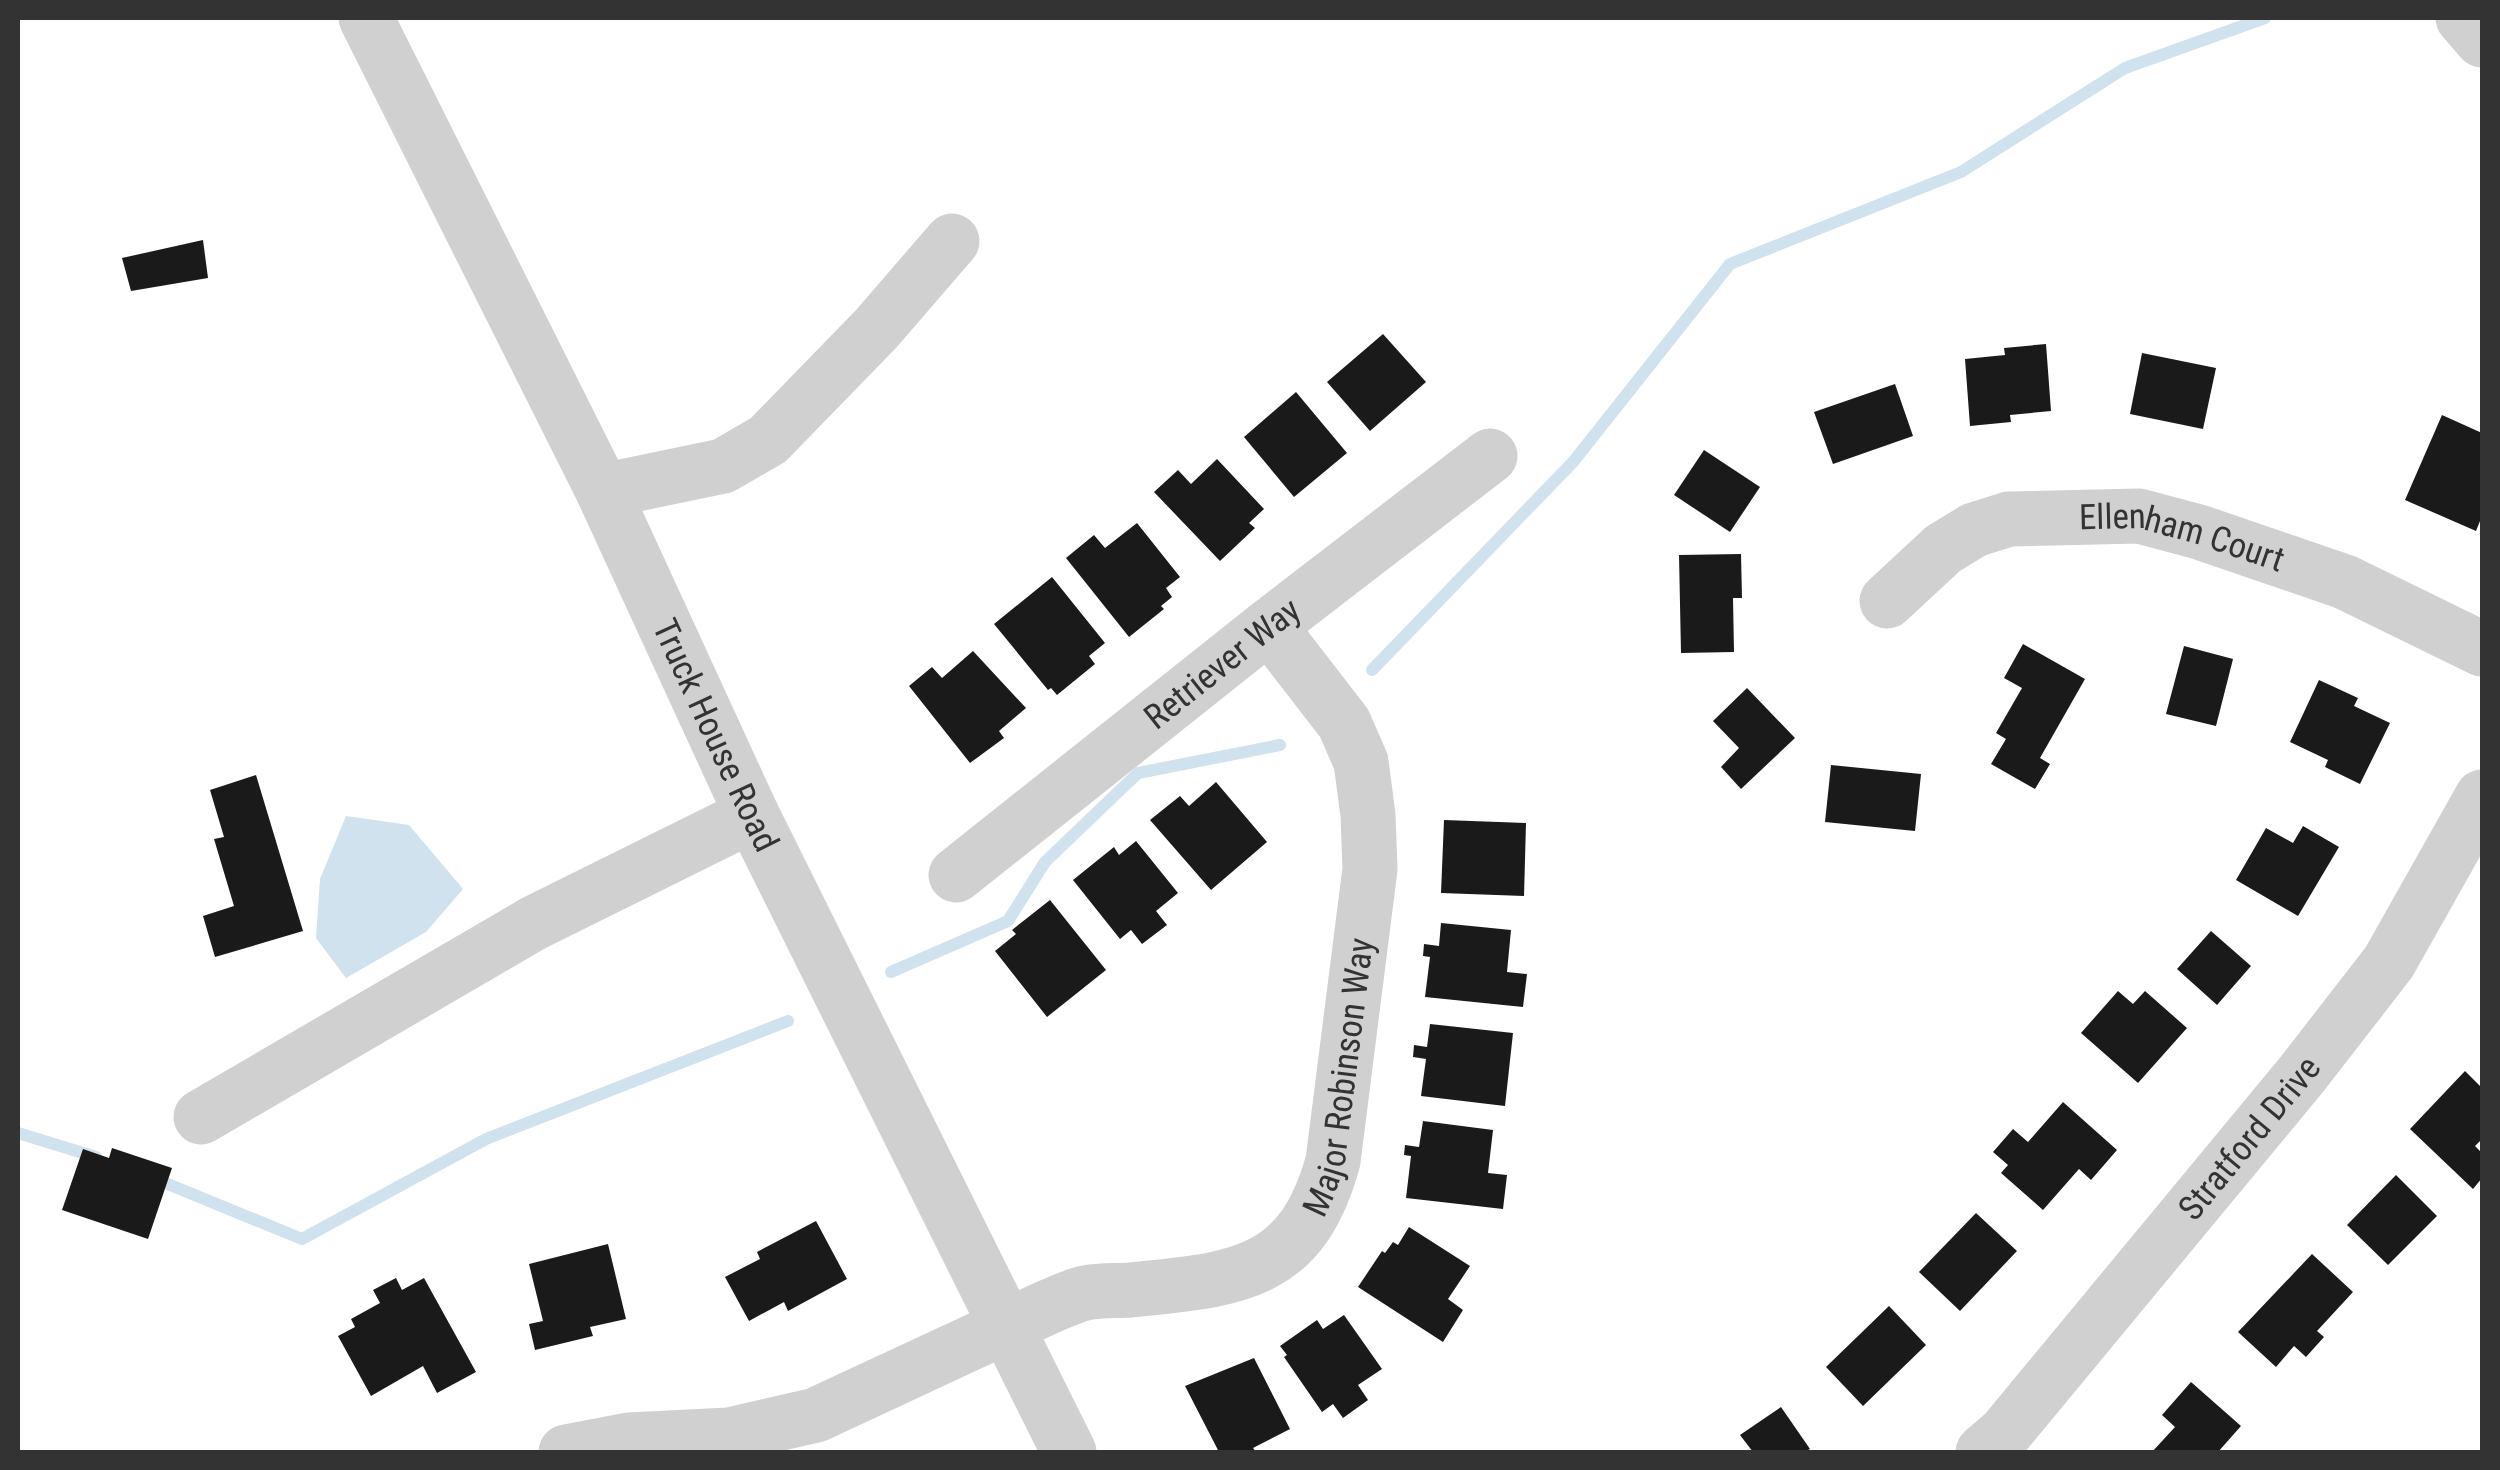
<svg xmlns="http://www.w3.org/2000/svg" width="2500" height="1470" viewBox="0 0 2500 1470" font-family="'Roboto Condensed',sans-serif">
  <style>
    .water { fill: #cfe2ee }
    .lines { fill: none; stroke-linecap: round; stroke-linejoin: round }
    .stream { stroke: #cfe2ee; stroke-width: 12 }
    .building { fill: #1a1a1a }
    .minor { stroke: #d0d0d0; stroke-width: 55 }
    .labels { text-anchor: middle; stroke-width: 10; stroke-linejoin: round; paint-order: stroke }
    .street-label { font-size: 35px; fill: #333; stroke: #fff }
  </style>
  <rect width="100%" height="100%" fill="#fff"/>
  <polygon class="water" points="346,816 409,825 463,889 426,932 346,978 316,938 320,879"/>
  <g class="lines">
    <g class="stream">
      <polyline points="1372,670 1573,462 1730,264 1961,172 2125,68 2265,18"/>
      <polyline points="891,972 1008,921 1045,862 1138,773 1280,745"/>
      <polyline points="18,1133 96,1157"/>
      <polyline points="153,1178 302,1239 486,1139 788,1021"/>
    </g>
  </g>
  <g class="building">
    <polygon points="203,240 208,278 131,291 122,258"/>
    <polygon points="1383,334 1426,382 1370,431 1327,382"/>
    <polygon points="2046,344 2051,411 2010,415 2011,422 1970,426 1965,359 2005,355 2004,348"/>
    <polygon points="2142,353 2216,368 2203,429 2130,414"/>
    <polygon points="1895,384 1913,436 1833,464 1814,412"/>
    <polygon points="1296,392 1347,453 1294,497 1244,437"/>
    <polygon points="2442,415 2482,433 2482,516 2476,531 2405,500"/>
    <polygon points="1704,450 1760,487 1730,532 1674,495"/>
    <polygon points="1217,459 1264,509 1249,523 1255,528 1220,561 1154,492 1178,470 1191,484"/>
    <polygon points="1137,523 1180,577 1166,588 1172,597 1161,606 1164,609 1129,637 1066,558 1094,535 1105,548"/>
    <polygon points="1741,554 1742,598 1733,598 1734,652 1681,653 1679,555"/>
    <polygon points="1052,577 1105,643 1089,656 1095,664 1057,695 1051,688 1048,690 994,624"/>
    <polygon points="2023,644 2085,679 2040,758 2050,764 2035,789 1991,764 2006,739 1996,733 2022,688 2004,678"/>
    <polygon points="2184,646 2233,659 2216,726 2166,714"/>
    <polygon points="973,651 1026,708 999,731 1004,738 970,763 909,686 932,667 942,678"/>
    <polygon points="2319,680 2358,698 2354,706 2390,723 2360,784 2325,767 2328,760 2290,742"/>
    <polygon points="1747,688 1795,738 1741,789 1721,767 1739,748 1713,721"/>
    <polygon points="1831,765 1921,774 1915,831 1825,822"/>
    <polygon points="256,775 303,931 215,957 203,916 234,906 214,839 224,837 210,790"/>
    <polygon points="1216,782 1267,842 1211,890 1150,820 1180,796 1189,806"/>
    <polygon points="1444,820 1526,823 1524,896 1441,893"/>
    <polygon points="2303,826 2339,847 2298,916 2236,880 2266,828 2293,843"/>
    <polygon points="1136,841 1178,893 1156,911 1167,925 1142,944 1131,930 1120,939 1073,880 1114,847 1119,855"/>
    <polygon points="1050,900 1106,970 1047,1017 995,951 1016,934 1012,930"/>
    <polygon points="1441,923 1511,930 1507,972 1527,974 1523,1007 1425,997 1430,957 1423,956 1424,944 1439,946"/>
    <polygon points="2211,931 2251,966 2217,1005 2177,969"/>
    <polygon points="2118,991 2133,1004 2145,991 2187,1028 2138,1083 2081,1033"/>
    <polygon points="1430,1024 1513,1033 1505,1106 1421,1096 1426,1059 1413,1057 1414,1045 1427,1047"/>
    <polygon points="2465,1071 2482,1088 2482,1139 2475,1146 2482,1153 2482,1178 2473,1189 2410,1129"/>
    <polygon points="2063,1102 2117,1150 2091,1180 2079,1169 2043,1210 2001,1173 2008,1165 1993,1152 2013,1129 2028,1142"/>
    <polygon points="1423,1121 1493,1130 1488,1173 1507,1175 1503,1209 1406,1198 1411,1156 1404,1155 1405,1145 1419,1147"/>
    <polygon points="112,1148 172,1168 148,1239 62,1210 83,1149 109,1158"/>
    <polygon points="2396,1175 2437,1216 2388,1265 2347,1225"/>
    <polygon points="1976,1213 2017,1251 1960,1311 1919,1272"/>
    <polygon points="816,1221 847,1279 788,1311 784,1302 749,1321 725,1277 760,1259 757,1252"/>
    <polygon points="1409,1227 1470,1266 1448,1299 1463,1310 1443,1342 1358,1287 1382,1251 1385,1253 1393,1242 1398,1245"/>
    <polygon points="608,1244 626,1319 590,1327 593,1336 535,1350 529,1324 543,1321 529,1264"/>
    <polygon points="2312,1254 2353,1292 2317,1331 2324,1337 2306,1357 2294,1346 2276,1367 2238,1332"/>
    <polygon points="396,1278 402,1290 424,1278 476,1372 437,1393 423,1366 371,1396 338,1336 355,1327 351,1319 380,1303 373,1290"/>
    <polygon points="1889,1306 1926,1345 1863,1406 1826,1367"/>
    <polygon points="1344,1315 1382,1369 1358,1385 1368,1400 1343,1418 1333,1404 1322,1412 1284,1357 1287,1355 1280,1346 1317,1320 1323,1329"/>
    <polygon points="1254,1358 1290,1429 1253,1448 1256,1452 1219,1452 1185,1386"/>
    <polygon points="2191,1382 2241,1426 2218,1452 2152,1452 2175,1427 2162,1415"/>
    <polygon points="1781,1407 1810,1449 1804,1452 1753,1452 1740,1435"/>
  </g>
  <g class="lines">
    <g class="minor">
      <path id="s1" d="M 366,18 L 603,491 L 752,815 L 1069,1452"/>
      <polyline points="2463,18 2482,40"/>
      <polyline points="603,491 723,466 768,440 876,329 952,241"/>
      <path id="s2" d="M 1887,601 L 1943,549 L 1974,530 L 2009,519 L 2139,516 L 2199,532 L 2345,582 L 2482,649"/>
      <path id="s3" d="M 956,875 L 1269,626 L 1490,456"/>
      <polyline points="201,1117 534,923 752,815"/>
      <path id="s4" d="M 566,1452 L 629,1440 L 729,1435 L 816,1415 L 1048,1307 C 1060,1302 1073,1296 1085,1293 C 1100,1290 1116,1291 1131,1290 C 1236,1279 1301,1277 1333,1161 L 1370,869 L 1368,815 L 1361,762 L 1344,723 L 1269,626"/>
      <path id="s5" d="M 1983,1452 L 2005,1433 L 2303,1073 L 2389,962 L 2482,797"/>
    </g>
  </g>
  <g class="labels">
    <g class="street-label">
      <text dy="12" stroke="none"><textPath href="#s2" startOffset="325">Ellenham Court</textPath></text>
      <text dy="12" stroke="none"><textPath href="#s3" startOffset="340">Retriever Way</textPath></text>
      <text dy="12" stroke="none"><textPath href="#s1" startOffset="798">Truck House Road</textPath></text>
      <text dy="12" stroke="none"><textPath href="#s4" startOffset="942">Major Robinson Way</textPath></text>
      <text dy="12" stroke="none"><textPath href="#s5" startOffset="412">Stratford Drive</textPath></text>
    </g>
  </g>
  <rect width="2500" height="1470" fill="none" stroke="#333333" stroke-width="40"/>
</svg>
